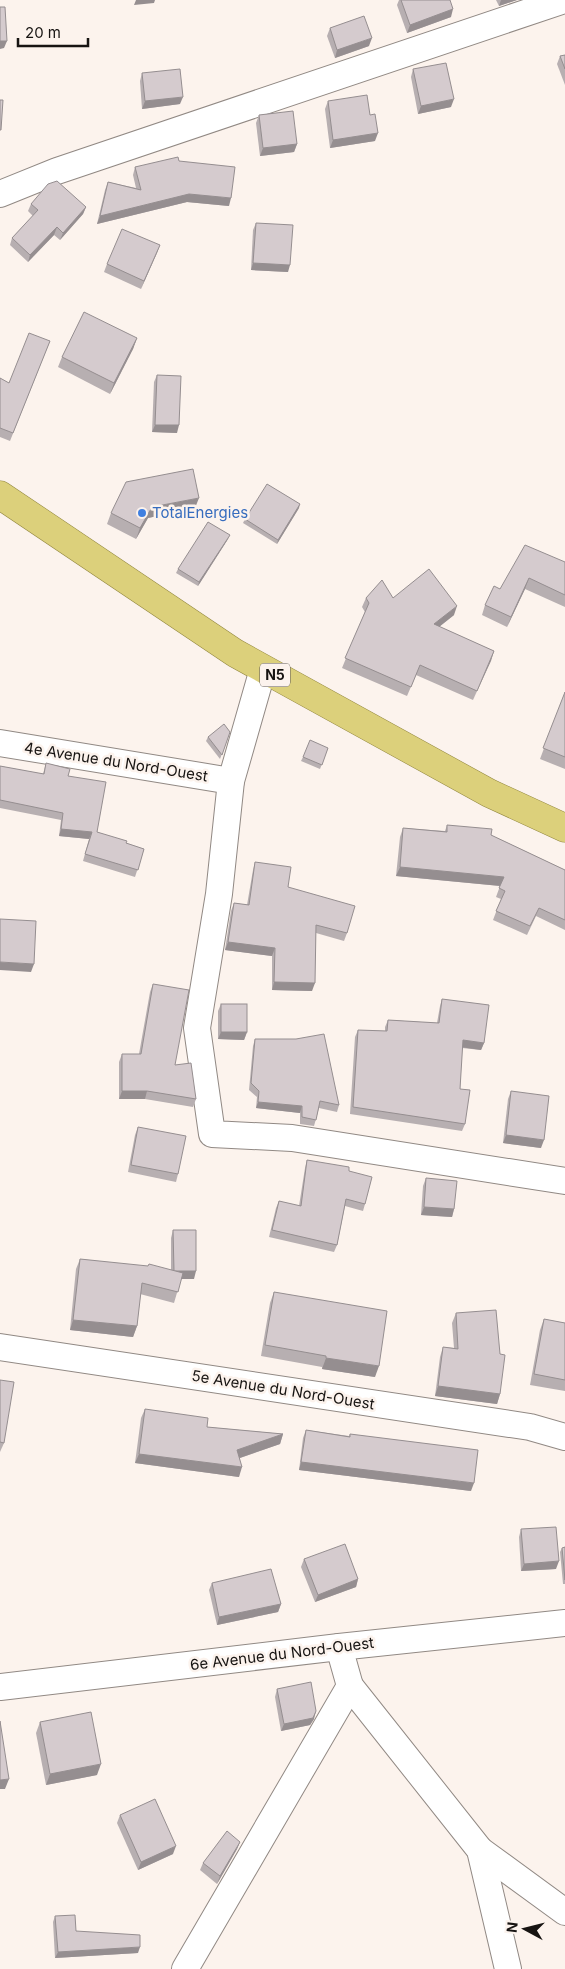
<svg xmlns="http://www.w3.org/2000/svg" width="565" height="1969" viewBox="0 0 565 1969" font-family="Inter,sans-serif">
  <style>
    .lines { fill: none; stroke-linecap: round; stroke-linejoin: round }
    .minor-casing { stroke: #918984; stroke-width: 28 }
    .trunk-casing { stroke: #928741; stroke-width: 29 }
    .minor { stroke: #fff; stroke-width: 26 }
    .trunk { stroke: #dcd07b; stroke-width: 28 }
    .wall { fill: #b7afb1 }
    .shaded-wall { fill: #958e90 }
    .building { fill: #d5cbce; stroke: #958e90 }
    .shop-dot { fill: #3f7fe0; stroke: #fcf3ed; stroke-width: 2 }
    .labels { text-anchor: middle; stroke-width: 5; stroke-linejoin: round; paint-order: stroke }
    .shield { fill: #fcf3ed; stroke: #5c5754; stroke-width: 1 }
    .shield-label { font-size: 14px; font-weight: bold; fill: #171412 }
    .shop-label { font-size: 15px; fill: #366cbe; stroke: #fcf3ed; text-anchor: start }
    .street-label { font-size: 15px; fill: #171412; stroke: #fcf3ed }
  </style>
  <rect width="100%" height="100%" fill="#fcf3ed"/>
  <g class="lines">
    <g class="minor-casing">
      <g id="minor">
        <polyline points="0,194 57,171 564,0"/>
        <polyline points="263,669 231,781 219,894 197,1028 212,1134 292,1138 565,1181"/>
        <polyline points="0,743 231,781"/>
        <polyline points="0,1347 530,1427 565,1437"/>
        <polyline points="350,1686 480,1850 508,1969"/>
        <polyline points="0,1687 339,1647 565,1623"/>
        <polyline points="480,1850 565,1912"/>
        <polyline points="185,1969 350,1686 339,1647"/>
      </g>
    </g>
    <g class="trunk-casing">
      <polyline id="trunk" points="0,495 235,653 489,793 565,828"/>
    </g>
    <use href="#minor" class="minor"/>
    <use href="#trunk" class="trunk"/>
  </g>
  <g class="wall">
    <polygon points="399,0 450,0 451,17 407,33 397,5"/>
    <polygon points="496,0 517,0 499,6"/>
    <polygon points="330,28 369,46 335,58 327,36"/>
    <polygon points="565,55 565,85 557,64 560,56"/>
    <polygon points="413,69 451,107 418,114 411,77"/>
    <polygon points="142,73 180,104 142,109 140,81"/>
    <polygon points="328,101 370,115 375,141 330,148 325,109"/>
    <polygon points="259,115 297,144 294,152 260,156 256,123"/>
    <polygon points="179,161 229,206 187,202 97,224 105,190 108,182 136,188 133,175 135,167"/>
    <polygon points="31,204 86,207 83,214 60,240 54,235 28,262 10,245 12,238 33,216 28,211"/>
    <polygon points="256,223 288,272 251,270 253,230"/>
    <polygon points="160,245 141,289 104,272 107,264"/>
    <polygon points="137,338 133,349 110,394 58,367 62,357"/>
    <polygon points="50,341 10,441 0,437 0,378 9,383"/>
    <polygon points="157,375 177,433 152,432 154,382"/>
    <polygon points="195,508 148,518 136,539 107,524 111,513"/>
    <polygon points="299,508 277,544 243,523 245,519"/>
    <polygon points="228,539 198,586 176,573 178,569"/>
    <polygon points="565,562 565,607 525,589 507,627 482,615 485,605 500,589"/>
    <polygon points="366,598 393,598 454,615 439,627 494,651 473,700 416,675 407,696 342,668 365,612 362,607"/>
    <polygon points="565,692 565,769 540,759"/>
    <polygon points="230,732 220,759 206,741 208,737"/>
    <polygon points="328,748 320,769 301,761 303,757"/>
    <polygon points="46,763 68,776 97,832 126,843 144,849 135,877 83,861 89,839 59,836 61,820 0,808 0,766 43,774"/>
    <polygon points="447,825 491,835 565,870 565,930 536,916 527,935 493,920 501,899 496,897 500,886 396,876 400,837 403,828 445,831"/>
    <polygon points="255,862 347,933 344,941 316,933 312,991 272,990 272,956 225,950 231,911 234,903 247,905 253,870"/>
    <polygon points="153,984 175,1065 196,1099 193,1107 145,1099 119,1099 119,1062 122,1054 139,1054 150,992"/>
    <polygon points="442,999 484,1043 481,1050 462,1048 460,1089 465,1124 462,1131 350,1114 355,1037 358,1030 385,1031 385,1027 388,1020 437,1023 440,1006"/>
    <polygon points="221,1004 247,1032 244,1040 218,1039 218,1011"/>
    <polygon points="255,1039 339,1105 337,1112 319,1108 314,1126 300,1124 300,1113 256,1108 257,1097 249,1090 253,1046"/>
    <polygon points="511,1091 541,1148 503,1143 508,1099"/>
    <polygon points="138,1127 178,1174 176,1182 128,1172 135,1135"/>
    <polygon points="307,1160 349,1171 365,1204 363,1211 345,1206 337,1245 334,1252 269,1237 276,1208 279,1201 299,1206 305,1168"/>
    <polygon points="426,1178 454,1209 452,1217 421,1215 423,1186"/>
    <polygon points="173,1230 194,1279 181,1279 174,1303 140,1294 137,1326 133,1337 70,1330 76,1269 80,1259 171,1270 171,1238"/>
    <polygon points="274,1292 375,1377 322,1369 322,1367 261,1356 270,1303"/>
    <polygon points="456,1313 500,1354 500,1394 497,1404 435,1396 440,1357 443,1347 454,1348 452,1323"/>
    <polygon points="544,1319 565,1323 565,1391 530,1385 540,1330"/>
    <polygon points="0,1380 4,1443 0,1452"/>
    <polygon points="145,1409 207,1427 283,1434 280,1444 240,1458 239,1477 135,1463 141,1418"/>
    <polygon points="306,1430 349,1436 350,1434 471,1491 299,1470 303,1438"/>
    <polygon points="521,1529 556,1569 521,1571 519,1537"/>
    <polygon points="565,1547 565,1584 563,1584 560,1552 562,1548"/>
    <polygon points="304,1559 358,1579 356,1587 315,1602 301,1567"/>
    <polygon points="212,1583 281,1604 278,1612 217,1625 209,1590"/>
    <polygon points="277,1689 314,1719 310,1725 281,1731 275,1697"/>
    <polygon points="40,1722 97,1775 46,1785 36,1733"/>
    <polygon points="120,1815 173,1854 138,1870 117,1823"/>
    <polygon points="240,1842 237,1849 217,1884 200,1870 203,1863"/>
    <polygon points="55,1916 76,1931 138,1953 55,1958 53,1922"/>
  </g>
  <g class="shaded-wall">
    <polygon points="136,0 155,0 154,3 134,5"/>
    <polygon points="501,0 517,0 499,6"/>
    <polygon points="453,9 451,17 407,33 410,25"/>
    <polygon points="372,38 369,46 335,58 337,50"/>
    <polygon points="0,41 7,41 4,48 0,49"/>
    <polygon points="183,97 180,104 142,109 145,101"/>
    <polygon points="454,99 451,107 418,114 421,106"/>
    <polygon points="378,133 375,141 330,148 333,140"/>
    <polygon points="297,144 294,152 260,156 263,148"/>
    <polygon points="189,194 231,198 229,206 187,202 97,224 100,216"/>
    <polygon points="86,207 83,214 60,240 63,233"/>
    <polygon points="57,227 54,235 28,262 30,255"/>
    <polygon points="160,245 157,253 141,289 144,281"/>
    <polygon points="253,263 290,265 288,272 251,270"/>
    <polygon points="137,338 133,349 110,394 114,383"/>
    <polygon points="155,425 179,425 177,433 152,432"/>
    <polygon points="199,498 195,508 148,518 136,539 140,528 152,507"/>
    <polygon points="300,504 299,508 277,544 278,540"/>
    <polygon points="230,535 228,539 198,586 199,582"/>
    <polygon points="529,578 525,589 507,627 511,617"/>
    <polygon points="457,606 454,615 430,634 434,624"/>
    <polygon points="494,651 491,661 473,700 477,691"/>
    <polygon points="61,829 92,832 89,839 59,836"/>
    <polygon points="400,867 504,877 501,886 396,876"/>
    <polygon points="228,942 275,948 272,956 225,950"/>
    <polygon points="0,962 34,964 31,972 0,970"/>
    <polygon points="274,982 315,983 312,991 272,990"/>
    <polygon points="221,1032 247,1032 244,1040 218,1039"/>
    <polygon points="463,1040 484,1043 481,1050 460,1047"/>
    <polygon points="122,1091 147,1091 145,1099 119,1099"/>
    <polygon points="258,1102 302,1106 300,1113 256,1108"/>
    <polygon points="506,1135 544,1140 541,1148 503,1143"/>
    <polygon points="424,1207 454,1209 452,1217 421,1215"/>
    <polygon points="174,1271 196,1271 194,1279 171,1279"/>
    <polygon points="73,1320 137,1326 133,1337 70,1330"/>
    <polygon points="326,1358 379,1366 375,1377 322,1369"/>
    <polygon points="438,1386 500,1394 497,1404 435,1396"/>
    <polygon points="283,1434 280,1444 234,1460 237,1450"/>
    <polygon points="139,1454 242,1467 239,1477 135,1463"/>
    <polygon points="301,1462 474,1483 471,1491 299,1470"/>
    <polygon points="559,1561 556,1569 521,1571 524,1564"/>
    <polygon points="358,1579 356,1587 315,1602 318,1595"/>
    <polygon points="281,1604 278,1612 217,1625 219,1617"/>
    <polygon points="316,1711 314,1719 310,1725 281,1731 284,1724"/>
    <polygon points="101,1764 97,1775 46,1785 50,1774"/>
    <polygon points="9,1779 5,1789 0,1789 0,1780"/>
    <polygon points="240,1842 237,1849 217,1884 220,1876"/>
    <polygon points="176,1846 173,1854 138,1870 141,1862"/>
    <polygon points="140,1947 138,1953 55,1958 58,1952"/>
  </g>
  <g class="building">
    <polygon points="401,0 450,0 453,9 410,25"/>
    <polygon points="0,7 5,7 7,41 0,41"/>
    <polygon points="364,16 372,38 337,50 330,28"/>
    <polygon points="565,55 565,69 560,56"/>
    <polygon points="446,63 454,99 421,106 413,69"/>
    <polygon points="180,69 183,97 145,101 142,73"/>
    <polygon points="367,95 370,115 375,114 378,133 333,140 328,101"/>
    <polygon points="0,100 3,100 1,130 0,130"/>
    <polygon points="293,111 297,144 263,148 259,115"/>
    <polygon points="178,157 179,161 235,167 231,198 189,194 100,216 108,182 141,190 135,167"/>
    <polygon points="57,181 86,207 63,233 57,227 30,255 12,238 38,210 31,204 48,184"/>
    <polygon points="256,223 293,225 290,265 253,263"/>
    <polygon points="122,229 160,245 144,281 107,264"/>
    <polygon points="84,312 137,338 114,383 62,357"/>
    <polygon points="29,333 50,341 13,433 0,428 0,378 9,383"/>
    <polygon points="157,375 181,376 179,425 155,425"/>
    <polygon points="193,469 199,498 152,507 140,528 111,513 126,482"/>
    <polygon points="267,484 300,504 278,540 245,519"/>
    <polygon points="208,522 230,535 199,582 178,569"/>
    <polygon points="525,545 565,562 565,595 529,578 511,617 485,605 494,586 500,589"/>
    <polygon points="429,569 457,606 434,624 494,651 477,691 420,665 411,687 345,658 369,603 366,598 382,580 393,598"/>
    <polygon points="565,692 565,757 543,748"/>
    <polygon points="224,724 230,732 222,755 208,737"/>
    <polygon points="310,740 328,748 322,765 303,757"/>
    <polygon points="46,763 70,769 68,776 106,782 97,832 127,841 126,843 144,849 138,870 85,854 92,832 61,829 63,813 0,800 0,766 44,774"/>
    <polygon points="447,825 492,829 491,835 565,870 565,920 539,908 530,926 496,911 505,891 499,888 504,877 400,867 403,828 447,832"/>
    <polygon points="255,862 291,867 288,887 355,906 347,933 316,925 315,983 274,982 275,948 228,942 234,903 249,905"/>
    <polygon points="0,919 36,921 34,964 0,962"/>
    <polygon points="153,984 189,990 175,1065 191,1063 196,1099 147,1091 122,1091 122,1054 141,1054"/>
    <polygon points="442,999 489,1005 484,1043 463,1040 460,1089 470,1090 465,1124 353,1107 358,1030 387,1031 388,1020 439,1023"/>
    <rect x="221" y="1004" width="26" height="28"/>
    <polygon points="324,1034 339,1105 320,1101 316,1120 302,1117 302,1106 258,1102 259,1091 251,1083 255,1039 296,1039"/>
    <polygon points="511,1091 549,1096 544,1140 506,1135"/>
    <polygon points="138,1127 186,1136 178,1174 131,1165"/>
    <polygon points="307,1160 349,1167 349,1171 372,1177 365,1204 346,1199 337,1245 272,1230 279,1201 301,1206"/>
    <polygon points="426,1178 457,1181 454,1209 424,1207"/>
    <polygon points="173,1230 196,1230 196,1271 174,1271"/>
    <polygon points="80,1259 148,1266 149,1264 183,1273 178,1292 142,1283 137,1326 73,1320"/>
    <polygon points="274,1292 387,1311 379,1366 326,1358 326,1356 265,1345"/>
    <polygon points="496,1310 500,1354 505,1355 500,1394 438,1386 443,1347 458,1349 456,1313"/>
    <polygon points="544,1319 565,1323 565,1380 534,1374"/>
    <polygon points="0,1380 14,1382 4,1443 0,1442"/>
    <polygon points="145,1409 208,1418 207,1427 283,1434 237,1450 242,1467 139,1454"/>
    <polygon points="306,1430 350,1437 350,1434 478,1450 474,1483 301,1462"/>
    <polygon points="556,1527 559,1561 524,1564 521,1529"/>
    <polygon points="345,1544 358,1579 318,1595 304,1559"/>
    <polygon points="565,1547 565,1580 562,1548"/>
    <polygon points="271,1569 281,1604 219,1617 212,1583"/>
    <polygon points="311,1682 316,1711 313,1718 284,1724 277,1689"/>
    <polygon points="91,1712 101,1764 50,1774 40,1722"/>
    <polygon points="0,1721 9,1779 0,1780"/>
    <polygon points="155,1799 176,1846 141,1862 120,1815"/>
    <polygon points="227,1831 240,1842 220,1876 203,1863"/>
    <polygon points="75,1915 76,1931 140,1935 140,1947 58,1952 55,1916"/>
  </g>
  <circle class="shop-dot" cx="142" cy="513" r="5"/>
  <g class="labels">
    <rect class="shield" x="260" y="663.5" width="30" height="23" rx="4"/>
    <g class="shield-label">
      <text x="275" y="680">N5</text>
    </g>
    <g class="shop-label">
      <text x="152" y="518">TotalEnergies</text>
    </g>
    <g class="street-label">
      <text transform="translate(116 762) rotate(9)" y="5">4e Avenue du Nord-Ouest</text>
      <text transform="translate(283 1390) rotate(9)" y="5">5e Avenue du Nord-Ouest</text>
      <text transform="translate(282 1654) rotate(-7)" y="5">6e Avenue du Nord-Ouest</text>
    </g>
  </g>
  <g transform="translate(525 1929) rotate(277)" stroke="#fcf3ed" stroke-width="4" paint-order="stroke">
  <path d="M0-4L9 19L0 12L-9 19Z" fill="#171412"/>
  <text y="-8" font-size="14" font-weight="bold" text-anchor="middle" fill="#171412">N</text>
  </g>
  <path d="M18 38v8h70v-8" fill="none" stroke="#171412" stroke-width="2.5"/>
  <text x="25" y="38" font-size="15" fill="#171412" stroke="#fcf3ed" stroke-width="4" paint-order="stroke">20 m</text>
</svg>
